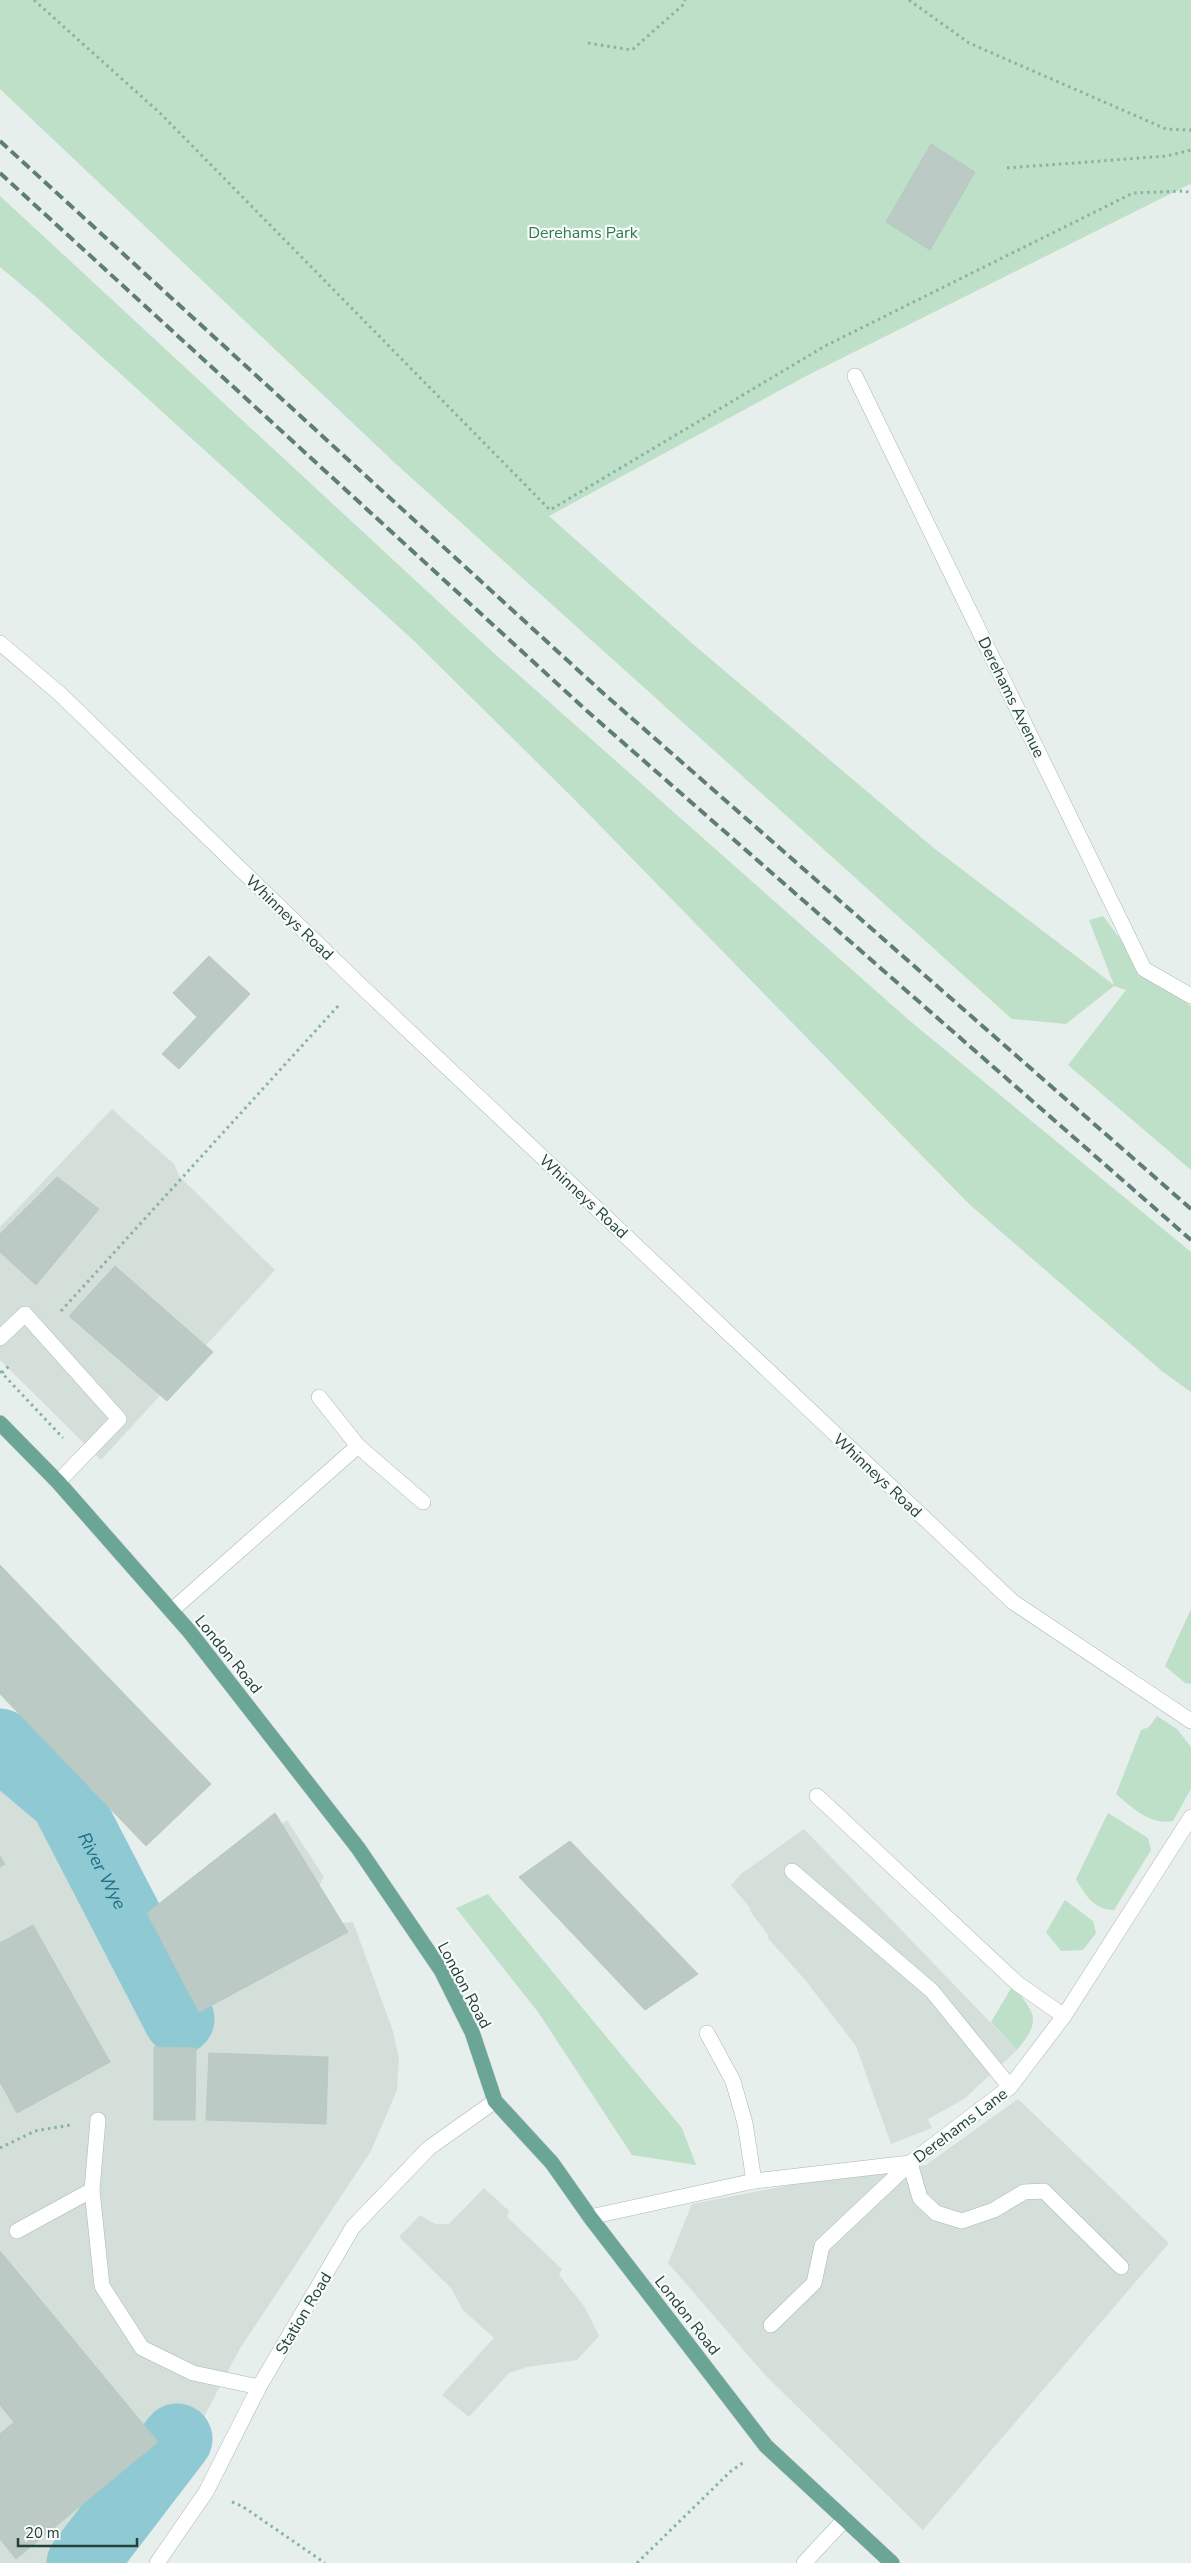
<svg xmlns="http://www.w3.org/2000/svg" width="1191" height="2563" viewBox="0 0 1191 2563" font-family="'Nunito Sans',sans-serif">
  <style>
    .built { fill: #d4dfda }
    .green { fill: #bfe0c8 }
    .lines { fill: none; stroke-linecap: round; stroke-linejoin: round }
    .river { stroke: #8ec9d4; stroke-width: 71 }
    .building { fill: #bbcac4; stroke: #b8c9c2 }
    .lane-casing { stroke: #a8b8b2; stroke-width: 16 }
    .street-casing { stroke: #a8b8b2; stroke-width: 16 }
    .primary-casing { stroke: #c2cac8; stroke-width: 16 }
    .path { stroke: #86b3a5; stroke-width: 3; stroke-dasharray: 2.5 4; stroke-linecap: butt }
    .lane { stroke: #fff; stroke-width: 15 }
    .street { stroke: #fff; stroke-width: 15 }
    .primary { stroke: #6aa596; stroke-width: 15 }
    .rail { stroke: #5f7d75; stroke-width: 4; stroke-dasharray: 10 5; stroke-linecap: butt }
    .labels { text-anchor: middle; stroke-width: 4.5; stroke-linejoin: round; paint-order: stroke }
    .park-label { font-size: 16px; fill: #2d7a4b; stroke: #f7fbf9 }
    .street-label { font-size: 16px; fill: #24423a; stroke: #f7fbf9 }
    .water-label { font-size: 18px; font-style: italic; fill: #1c6f80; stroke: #f7fbf9 }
  </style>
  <rect width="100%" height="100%" fill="#e6efeb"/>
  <g class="built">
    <polygon points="112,1109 174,1164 179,1176 275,1270 101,1460 0,1360 0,1227"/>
    <polygon points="0,1762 44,1779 51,1790 48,1832 60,1865 80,1896 96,1907 147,1959 152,1926 287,1820 324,1877 310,1902 322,1925 353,1922 393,2031 399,2059 397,2090 371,2151 239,2350 204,2417 193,2418 192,2441 179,2473 153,2511 100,2563 0,2563"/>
    <polygon points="804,1829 1017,2050 964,2099 928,2119 932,2128 891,2144 856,2046 806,1981 767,1937 769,1936 750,1911 751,1909 731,1885 741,1874"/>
    <polygon points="1018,2099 1169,2243 923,2530 765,2375 668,2263 692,2204 837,2176 926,2165"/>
    <polygon points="484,2188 509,2211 507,2217 562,2269 559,2275 584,2306 599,2336 577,2360 527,2367 509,2373 469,2417 442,2395 494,2338 463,2310 451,2288 399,2237 420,2215 435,2224 449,2224"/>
  </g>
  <g class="green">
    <polygon points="0,0 1191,0 1191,186 1190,184 808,375 549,516 694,645 935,849 1114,985 1089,920 1103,916 1148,976 1191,1006 1191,1170 1068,1065 1126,990 1114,986 1066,1024 1012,1019 396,464 0,89"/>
    <polygon points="0,196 496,655 910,1021 1191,1252 1191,1392 1163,1372 969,1204 573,798 412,639 36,297 0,267"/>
    <polygon points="1191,1609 1191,1684 1185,1683 1165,1666"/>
    <path d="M 1157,1716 L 1177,1729 L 1191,1747 L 1191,1789 L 1173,1821 C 1151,1826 1131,1807 1116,1794 L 1141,1730 L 1149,1727 Z"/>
    <path d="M 1108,1813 L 1148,1838 L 1151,1850 L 1114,1910 C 1094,1910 1085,1895 1076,1879 Z"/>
    <polygon points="488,1894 682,2128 696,2165 632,2155 538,2012 456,1908"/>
    <polygon points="1065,1900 1093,1921 1096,1933 1083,1950 1061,1951 1046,1932"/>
    <path d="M 1013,1985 C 1034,2014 1043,2019 1017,2050 L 991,2022 Z"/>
  </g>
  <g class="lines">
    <g class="river">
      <path id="s1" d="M 0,1744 L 65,1799 L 179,2019"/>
      <polyline points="82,2563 177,2439"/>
    </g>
  </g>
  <g class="building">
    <polygon points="931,144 975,172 930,250 886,222"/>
    <polygon points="209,956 250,994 179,1069 162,1054 197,1017 173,993"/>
    <polygon points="57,1177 99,1209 36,1285 0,1252 0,1234"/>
    <polygon points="115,1266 213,1352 167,1401 69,1316"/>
    <polygon points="0,1565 211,1784 146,1846 0,1694"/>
    <polygon points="275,1813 348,1932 199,2012 147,1913"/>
    <polygon points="570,1841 698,1974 645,2010 519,1877"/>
    <polygon points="0,1856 5,1864 0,1867"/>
    <polygon points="33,1925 110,2062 17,2113 0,2082 0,1943"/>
    <polygon points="154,2047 196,2048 195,2120 154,2120"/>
    <polygon points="209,2053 328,2057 326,2124 206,2120"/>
    <polygon points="0,2251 158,2442 16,2559 0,2539 0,2434 14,2422 0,2405"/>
  </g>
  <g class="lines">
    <g class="lane-casing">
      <g id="lane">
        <polyline points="0,1338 25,1314 119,1419 58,1482"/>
        <polyline points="319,1397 358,1446 423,1502"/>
        <polyline points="171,1611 358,1446"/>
        <polyline points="817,1796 1018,1984 1064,2016"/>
        <polyline points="792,1871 932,1991 1010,2087"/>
        <polyline points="707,2033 733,2081 745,2123 754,2181"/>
        <polyline points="98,2120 92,2190 102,2286 142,2348 193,2373 259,2387"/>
        <polyline points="17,2231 92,2190"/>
        <polyline points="771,2325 814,2283 822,2246 910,2163 920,2198 936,2213 962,2221 994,2210 1024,2192 1044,2191 1121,2267"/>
        <polyline points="804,2563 845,2519"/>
      </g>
    </g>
    <g class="street-casing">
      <g id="street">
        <polyline points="855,376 1144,969 1191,996"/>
        <polyline points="0,643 60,694 359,984 1013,1602 1191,1721"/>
        <polyline points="590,2217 754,2181 910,2163 1010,2087 1064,2016 1191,1817"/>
        <polyline points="157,2563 206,2492 259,2387 353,2227 429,2148 495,2101"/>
      </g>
    </g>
    <g class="primary-casing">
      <polyline id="primary" points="0,1423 58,1482 189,1631 358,1848 441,1970 472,2032 495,2101 552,2163 590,2217 766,2446 892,2563"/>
    </g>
    <g class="path">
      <polyline points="34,0 161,114 550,510 825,346 1133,193 1185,191 1191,193"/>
      <polyline points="909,0 969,43 1166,129 1191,130"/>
      <polyline points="588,43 632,50 684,4 685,0"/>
      <polyline points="1007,168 1167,156 1191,150"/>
      <polyline points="61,1311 339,1005"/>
      <polyline points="0,1371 63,1438"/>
      <polyline points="2,1373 10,1365"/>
      <polyline points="0,2148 35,2131 70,2125"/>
      <polyline points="232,2502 242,2506 325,2563"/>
      <polyline points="637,2563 731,2471 744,2462"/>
    </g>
    <use href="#lane" class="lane"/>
    <use href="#street" class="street"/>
    <use href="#primary" class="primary"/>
    <g class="rail">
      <polyline points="0,141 603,693 1191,1209"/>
      <polyline points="0,173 587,711 1191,1240"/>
    </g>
  </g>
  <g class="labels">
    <g class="park-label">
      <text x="583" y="238">Derehams Park</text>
    </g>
    <g class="street-label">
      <text transform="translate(1012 697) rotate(64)" y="6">Derehams Avenue</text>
      <text transform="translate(290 917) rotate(44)" y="6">Whinneys Road</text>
      <text transform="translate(584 1196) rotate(43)" y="6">Whinneys Road</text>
      <text transform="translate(878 1475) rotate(43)" y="6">Whinneys Road</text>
      <text transform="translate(229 1654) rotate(51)" y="6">London Road</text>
      <text transform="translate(465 1985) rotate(62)" y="6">London Road</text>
      <text transform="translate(960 2125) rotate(-37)" y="6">Derehams Lane</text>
      <text transform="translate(303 2313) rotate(-59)" y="6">Station Road</text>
      <text transform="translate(688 2315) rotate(52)" y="6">London Road</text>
    </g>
    <g class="water-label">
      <text dy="6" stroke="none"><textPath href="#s1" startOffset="166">River Wye</textPath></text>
    </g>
  </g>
  <path d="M18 2538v8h119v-8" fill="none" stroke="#24423a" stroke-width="2.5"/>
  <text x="25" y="2538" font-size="15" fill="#24423a" stroke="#f7fbf9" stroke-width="4" paint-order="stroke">20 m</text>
</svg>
